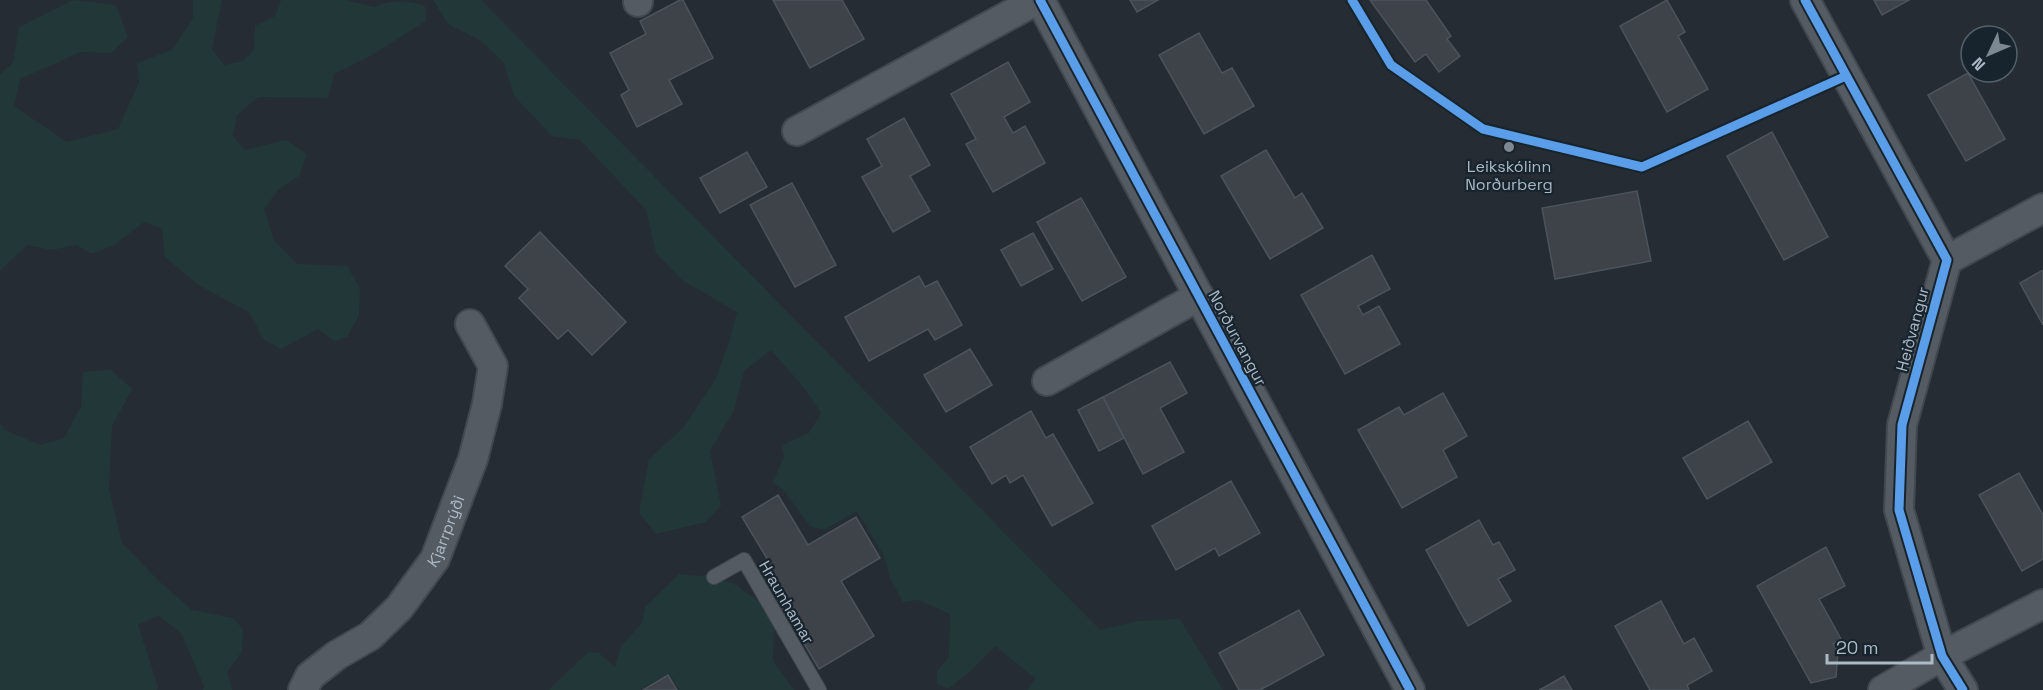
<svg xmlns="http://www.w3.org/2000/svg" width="2043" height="690" viewBox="0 0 2043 690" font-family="'Space Grotesk',sans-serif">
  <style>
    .green { fill: #223838 }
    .building { fill: #3d4349; stroke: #4c545b; stroke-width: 1.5 }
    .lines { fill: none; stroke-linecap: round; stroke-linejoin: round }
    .lane-casing { stroke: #42484e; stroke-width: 16 }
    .street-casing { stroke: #42484e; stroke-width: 32 }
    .lane { stroke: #545b62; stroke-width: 14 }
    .street { stroke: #545b62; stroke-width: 28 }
    .cycleway-casing { stroke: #18242d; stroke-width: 13 }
    .cycleway { stroke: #5a9eea; stroke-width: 9 }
    .poi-dot { fill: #7d8893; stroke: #18242d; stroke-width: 2 }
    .labels { text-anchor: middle; stroke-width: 4.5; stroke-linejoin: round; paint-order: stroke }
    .poi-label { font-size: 16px; fill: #acbac6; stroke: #18242d }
    .street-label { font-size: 16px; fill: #acbac6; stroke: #18242d }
  </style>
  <rect width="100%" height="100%" fill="#252c33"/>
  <g class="green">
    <path d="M 73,0 L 116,5 L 128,37 L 111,53 L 81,52 L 20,79 L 14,106 L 67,142 L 118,129 L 139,82 L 137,63 L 172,50 L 193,18 L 193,0 L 222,0 L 212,49 L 224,65 L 243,61 L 254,50 L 255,26 L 275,16 L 281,0 L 346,0 L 374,7 C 391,0 407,0 425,6 L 426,21 L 370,56 L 334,74 L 328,98 L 258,97 L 237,115 L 233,136 L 245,150 L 286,140 L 307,154 L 299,176 L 278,190 L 264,209 L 274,240 L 297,264 L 347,266 L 360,288 L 359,315 L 347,337 L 334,341 L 318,329 L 281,349 L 263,339 L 250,313 L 197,284 L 165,257 L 162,229 L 144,222 L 114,245 L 92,254 L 76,245 L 52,250 L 27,245 L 0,271 L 0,74 L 13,63 L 19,27 Z"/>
    <polygon points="433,0 481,0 1100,630 1138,621 1180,619 1223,690 1028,690 1035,678 995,646 972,670 948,689 937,684 937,671 949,657 950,614 918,600 903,602 890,578 884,556 857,511 824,530 810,526 784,491 773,482 784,457 782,445 809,433 821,413 805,389 771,350 744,371 734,410 710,451 721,506 706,522 656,534 639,513 649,459 683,428 715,380 729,343 737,312 682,280 656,253 646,210 580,140 552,136 514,96 504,63 480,40 448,24"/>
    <polygon points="111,370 132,389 112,426 109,489 122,543 159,581 192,610 233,618 243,629 242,651 227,672 232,690 203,690 204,686 181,633 158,615 138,625 158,687 157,690 0,690 0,424 5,430 40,445 64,438 81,407 83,372"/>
    <polygon points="679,574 700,576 709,574 736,585 758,601 774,624 773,661 794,690 679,690 669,673 640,690 549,690 588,652 599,653 615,667 621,646 642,623 645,607"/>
  </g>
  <g class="building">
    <polygon points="680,0 683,0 713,58 669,80 682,104 637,127 621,95 629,90 610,53 646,34 640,21"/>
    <polygon points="773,0 842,0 864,39 810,68"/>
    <polygon points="1130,0 1158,0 1137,12"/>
    <polygon points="1370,0 1426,0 1451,36 1447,39 1460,56 1439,72 1426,54 1415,62"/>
    <polygon points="1667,0 1685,32 1678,36 1708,89 1667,112 1620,26"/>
    <polygon points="1874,0 1909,0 1882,15"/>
    <polygon points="1199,33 1222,73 1232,68 1254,106 1204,134 1159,55"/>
    <polygon points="1008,62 1030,102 1004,117 1013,133 1025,126 1045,163 993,192 966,144 976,139 951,94"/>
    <polygon points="1968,73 2005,139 1966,161 1928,95"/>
    <polygon points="904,118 930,165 910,176 930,211 893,232 862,177 882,166 867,139"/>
    <polygon points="1772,132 1828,237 1784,260 1727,156"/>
    <polygon points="1266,150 1295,198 1302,193 1323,228 1270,259 1221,176"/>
    <polygon points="747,152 767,187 720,213 700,178"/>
    <polygon points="792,183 836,265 795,287 750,205"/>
    <polygon points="1637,191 1651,261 1555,279 1542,208"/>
    <polygon points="1081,198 1126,277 1082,301 1037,222"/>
    <polygon points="540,232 626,322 592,355 568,330 558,339 519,298 528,289 505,266"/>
    <polygon points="1033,233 1053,269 1021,286 1001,250"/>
    <polygon points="1372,255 1390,289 1358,306 1363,315 1379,306 1400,344 1345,374 1301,295"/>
    <polygon points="2043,270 2043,325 2020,283"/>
    <polygon points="919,276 925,287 937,281 962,325 935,340 928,329 869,361 845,317"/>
    <polygon points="970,349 992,385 946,412 924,375"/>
    <polygon points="1170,362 1187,393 1160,408 1184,452 1143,474 1103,397"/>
    <polygon points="1443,393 1467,436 1443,450 1457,477 1402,508 1358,430 1399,407 1404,415"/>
    <polygon points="1103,397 1124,438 1099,451 1078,410"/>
    <polygon points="1031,411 1046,438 1053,434 1093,503 1052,526 1023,475 1010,483 1006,475 992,484 970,447"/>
    <polygon points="1748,421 1772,462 1707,499 1683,458"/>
    <polygon points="2019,473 2043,515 2043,559 2022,571 1979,495"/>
    <polygon points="1231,481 1260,533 1219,556 1215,548 1176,570 1152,526"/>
    <polygon points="778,495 808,545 856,517 880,558 841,581 874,636 819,669 794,626 787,630 773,606 782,600 765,571 772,567 742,517"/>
    <polygon points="1479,520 1493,545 1499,542 1515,570 1498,579 1511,601 1468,626 1426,550"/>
    <polygon points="1826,547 1845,586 1819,599 1841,639 1833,644 1838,652 1836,677 1811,683 1757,586"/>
    <polygon points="1661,601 1684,644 1694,638 1712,671 1687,685 1689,690 1650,690 1615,626"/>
    <polygon points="1299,610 1324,655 1260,690 1239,690 1219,653"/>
    <polygon points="668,675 677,690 643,690"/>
    <polygon points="1564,676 1572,690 1539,690 1545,687"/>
  </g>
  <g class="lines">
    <g class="lane-casing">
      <polyline id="lane" points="714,577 744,560 819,690"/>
    </g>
    <g class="street-casing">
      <g id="street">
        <polyline points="638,0 638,2"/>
        <polyline points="1040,0 1410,690"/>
        <polyline points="1805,0 1947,260 1902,425 1899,510 1942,656 1963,690"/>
        <polyline points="797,131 1037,0"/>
        <polyline points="1947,260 2043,208"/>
        <polyline points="1047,381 1199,296"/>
        <path id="s1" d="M 303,690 L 310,676 L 337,655 L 370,636 L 399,608 L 435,559 L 473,459 L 487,404 L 493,366 L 470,324"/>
        <polyline points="1883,690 1942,656 2043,604"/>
      </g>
    </g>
    <use href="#lane" class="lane"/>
    <use href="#street" class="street"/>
    <g class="cycleway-casing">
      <g id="cycleway">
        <polyline points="1040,0 1410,690"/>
        <polyline points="1352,0 1391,65 1483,129 1642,167 1846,76"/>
        <polyline points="1805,0 1947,260 1902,425 1899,510 1942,656 1963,690"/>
      </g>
    </g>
    <use href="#cycleway" class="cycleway"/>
  </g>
  <circle class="poi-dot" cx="1509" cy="147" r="6"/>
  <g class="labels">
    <g class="poi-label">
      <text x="1509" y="172">Leikskólinn<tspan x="1509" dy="18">Norðurberg</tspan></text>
    </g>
    <g class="street-label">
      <text transform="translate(1912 329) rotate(-75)" y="6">Heiðvangur</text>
      <text transform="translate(1238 338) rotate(62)" y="6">Norðurvangur</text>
      <text dy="6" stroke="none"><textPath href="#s1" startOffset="219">Kjarrprýði</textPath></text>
      <text transform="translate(787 602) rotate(60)" y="6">Hraunhamar</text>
    </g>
  </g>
  <g transform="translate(1989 54) rotate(226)"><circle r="28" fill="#18242d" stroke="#53606a" stroke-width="1.5"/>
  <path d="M0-4.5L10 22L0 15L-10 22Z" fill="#7d8893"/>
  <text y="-9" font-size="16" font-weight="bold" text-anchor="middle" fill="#acbac6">N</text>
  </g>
  <path d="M1827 654v9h105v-9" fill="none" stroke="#acbac6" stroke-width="3"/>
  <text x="1836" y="654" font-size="18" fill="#acbac6" stroke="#18242d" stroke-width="4.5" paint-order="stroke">20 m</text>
</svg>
